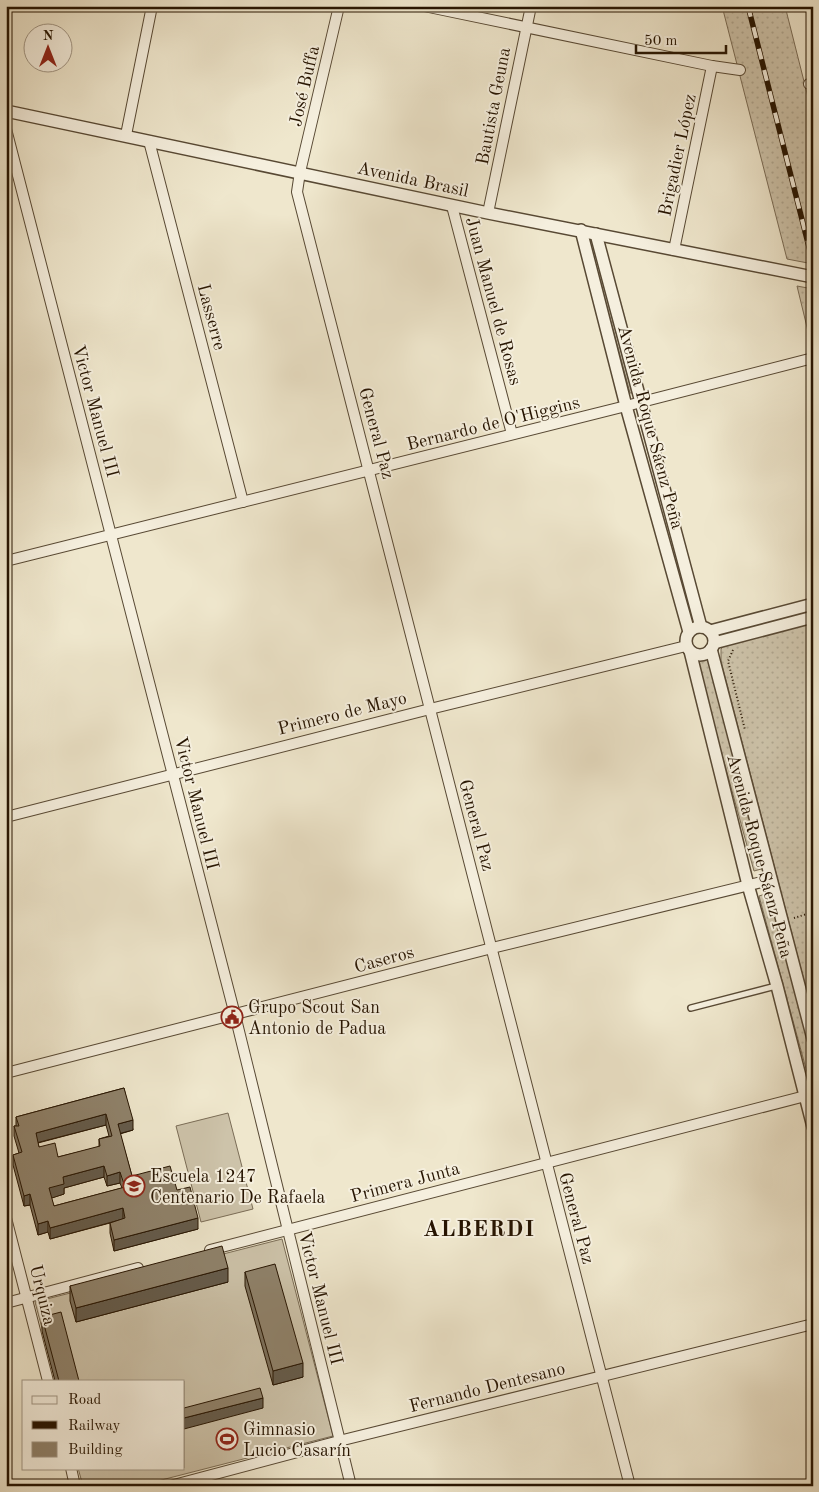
<svg xmlns="http://www.w3.org/2000/svg" width="819" height="1492" viewBox="0 0 819 1492" font-family="'Old Standard TT',serif">
  <style>
    .grass { fill: url(#grass-dots); stroke: #7a6c56 }
    .pitch { fill: #cdc3aa; stroke: #7a6c56 }
    .lines { fill: none; stroke-linecap: round; stroke-linejoin: round }
    .service-casing { stroke: #584934; stroke-width: 8 }
    .minor-casing { stroke: #584934; stroke-width: 12 }
    .tertiary-casing { stroke: #584934; stroke-width: 14 }
    .path { stroke: #261401; stroke-width: 2; stroke-dasharray: 1 2.5; stroke-linecap: butt }
    .service { stroke: #f5efde; stroke-width: 5 }
    .minor { stroke: #f5efde; stroke-width: 10 }
    .tertiary { stroke: #f5efde; stroke-width: 11 }
    .rail-casing { stroke: #261401; stroke-width: 5.5 }
    .rail { stroke: #f5efde; stroke-width: 4; stroke-dasharray: 11; stroke-linecap: butt }
    .wall { fill: #7b705c; stroke: #261401; fill-rule: evenodd }
    .shaded-wall { fill: #645b4b; stroke: #261401 }
    .building { fill: #8f826b; stroke: #261401; fill-rule: evenodd }
    .labels { text-anchor: middle; stroke-width: 4; stroke-linejoin: round; paint-order: stroke }
    .street-label { font-size: 18px; fill: #261401; stroke: #f5efde }
    .poi-label { font-size: 18px; fill: #261401; stroke: #f5efde; text-anchor: start }
    .district-label { font-size: 22px; font-weight: bold; letter-spacing: 1px; fill: #261401; stroke: #f5efde }
  </style>
  <defs>
    <pattern id="grass-dots" width="8" height="8" patternUnits="userSpaceOnUse" patternTransform="scale(1.25)"><rect width="8" height="8" fill="#cdc3aa"/><path d="M2 2h.1M6 6h.1" fill="none" stroke="#b0a790" stroke-width="1.8" stroke-linecap="round"/></pattern>
  </defs>
  <rect width="100%" height="100%" fill="#efe7cd"/>
  <filter id="stains"><feTurbulence type="fractalNoise" baseFrequency=".004" numOctaves="4"/><feColorMatrix values="0 0 0 0 .2 0 0 0 0 .09 0 0 0 0 .02 0 0 0 .5 -.17"/></filter>
  <radialGradient id="worn" r=".72"><stop offset=".6" stop-color="#630" stop-opacity="0"/><stop offset="1" stop-color="#630" stop-opacity=".3"/></radialGradient>
  <g class="grass">
    <polygon points="722,6 785,6 813,117 813,264 787,259"/>
    <polygon points="598,273 601,273 632,393 630,393"/>
    <polygon points="797,286 813,289 813,352"/>
    <polygon points="813,619 813,1015 721,661 721,649 728,640"/>
    <polygon points="709,657 765,868 754,871 696,660"/>
    <polygon points="772,892 813,1049 813,1075 808,1076 759,896"/>
  </g>
  <g class="pitch">
    <polygon points="228,1113 253,1209 201,1222 176,1126"/>
    <polygon points="282,1239 333,1436 138,1486 83,1486 78,1468 184,1468 184,1381 56,1381 35,1302"/>
  </g>
  <g class="lines">
    <g class="service-casing">
      <polyline id="service" points="691,1008 776,986"/>
    </g>
    <g class="minor-casing">
      <g id="minor">
        <path d="M 339,6 L 300,172 L 297,192 C 410,623 518,1055 630,1486"/>
        <polyline points="424,6 712,66 740,70"/>
        <polyline points="809,84 813,85"/>
        <polyline points="6,129 235,1015 351,1486"/>
        <polyline points="126,135 152,6"/>
        <polyline points="149,141 243,502"/>
        <polyline points="452,206 512,434"/>
        <polyline points="488,213 531,6"/>
        <polyline points="674,250 712,66"/>
        <polyline points="6,561 626,406 813,358"/>
        <polyline points="6,817 430,709 686,646"/>
        <polyline points="6,1073 492,948 770,880"/>
        <polyline points="6,1218 48,1381"/>
        <polyline points="210,1250 813,1094"/>
        <polyline points="6,1303 138,1268"/>
        <polyline points="71,1468 75,1486"/>
        <polyline points="170,1486 339,1441 813,1324"/>
      </g>
    </g>
    <g class="tertiary-casing">
      <g id="tertiary">
        <polyline points="6,111 488,213 813,277"/>
        <polyline points="581,230 626,406 689,632"/>
        <polyline points="596,234 701,627"/>
        <circle cx="700" cy="641" r="14"/>
        <polyline points="710,631 813,604"/>
        <polyline points="714,643 813,617"/>
        <polyline points="711,649 813,1039"/>
        <polyline points="690,651 748,885 777,986 813,1127"/>
      </g>
    </g>
    <g class="path">
      <polyline points="733,650 728,661 745,730"/>
      <polyline points="794,918 813,912"/>
    </g>
    <use href="#service" class="service"/>
    <use href="#minor" class="minor"/>
    <use href="#tertiary" class="tertiary"/>
    <g class="rail-casing">
      <polyline id="rail" points="748,6 813,263"/>
    </g>
    <use href="#rail" class="rail"/>
  </g>
  <g class="wall">
    <path d="M 124,1088 L 133,1130 L 120,1134 L 132,1176 L 177,1190 L 198,1229 L 114,1251 L 110,1233 L 110,1223 L 50,1239 L 48,1232 L 38,1235 L 30,1205 L 24,1206 L 13,1165 L 13,1155 L 19,1153 L 14,1136 L 14,1126 L 16,1126 L 16,1117 ZM 106,1125 L 109,1136 L 99,1139 L 99,1147 L 58,1157 L 39,1147 L 38,1143 ZM 104,1177 L 107,1186 L 120,1183 L 122,1188 L 54,1206 L 51,1198 L 64,1194 L 64,1188 Z"/>
    <polygon points="245,1272 303,1377 273,1385 245,1286"/>
    <polygon points="228,1282 76,1322 70,1301 70,1286"/>
    <polygon points="42,1317 79,1381 55,1381 42,1331"/>
  </g>
  <g class="shaded-wall">
    <polygon points="106,1114 106,1125 36,1143 36,1133"/>
    <polygon points="133,1120 133,1130 118,1134 118,1124"/>
    <polygon points="104,1166 104,1177 64,1188 64,1194 49,1199 49,1188 63,1177"/>
    <polygon points="120,1172 120,1183 107,1186 107,1176"/>
    <polygon points="30,1194 30,1205 24,1206 24,1196"/>
    <polygon points="123,1208 123,1219 50,1239 50,1228"/>
    <polygon points="198,1218 198,1229 114,1251 114,1240"/>
    <polygon points="48,1221 48,1232 38,1235 38,1224"/>
    <polygon points="228,1268 228,1282 76,1322 76,1308"/>
    <polygon points="303,1363 303,1377 273,1385 273,1371"/>
    <polygon points="263,1398 263,1408 184,1429 184,1418"/>
  </g>
  <g class="building">
    <path d="M 124,1088 L 133,1120 L 118,1124 L 132,1176 L 170,1166 L 177,1190 L 190,1187 L 198,1218 L 114,1240 L 110,1223 L 125,1218 L 123,1208 L 50,1228 L 48,1221 L 38,1224 L 30,1194 L 24,1196 L 13,1155 L 22,1152 L 14,1126 L 19,1126 L 16,1117 ZM 106,1114 L 112,1136 L 99,1139 L 100,1146 L 58,1157 L 55,1143 L 39,1147 L 36,1133 ZM 104,1166 L 107,1176 L 120,1172 L 125,1187 L 54,1206 L 49,1188 L 64,1184 L 63,1177 Z"/>
    <polygon points="222,1246 228,1268 76,1308 70,1286"/>
    <polygon points="275,1264 303,1363 273,1371 245,1272"/>
    <polygon points="61,1312 79,1381 59,1381 42,1317"/>
    <polygon points="260,1388 263,1398 184,1418 184,1408"/>
  </g>
  <defs>
    <g id="civic-ring" transform="scale(1.125)"><circle r="9.5" fill="#f5efde" stroke="#8f2418" stroke-width="1.5"/><path d="M-.6-6.5H3V-4.5H.6V-3L4-1V1h2V6H-6V1h2V-1L-.6-3ZM-1.2 2.5V6h2.4V2.5Z" fill="#8f2418"/></g>
    <g id="school-ring" transform="scale(1.125)"><circle r="9.5" fill="#f5efde" stroke="#8f2418" stroke-width="1.5"/><path d="M0-5L7-2L0 1L-7-2ZM-4 1L0 2.5L4 1V4Q0 6-4 4Z" fill="#8f2418"/></g>
    <g id="stadium-ring" transform="scale(1.125)"><circle r="9.5" fill="#f5efde" stroke="#8f2418" stroke-width="1.5"/><path d="M0-5a6.5 5 0 1 0 0 10a6.5 5 0 1 0 0-10ZM-3.5-1.8h7v3.6h-7Z" fill="#8f2418"/></g>
  </defs>
  <g fill-rule="evenodd">
    <use href="#civic-ring" x="232" y="1017"/>
    <use href="#school-ring" x="134" y="1186"/>
    <use href="#stadium-ring" x="227" y="1439"/>
  </g>
  <g class="labels">
    <g class="street-label">
      <text transform="translate(304 86) rotate(-77)" y="6">José Buffa</text>
      <text transform="translate(493 106) rotate(-79)" y="6">Bautista Geuna</text>
      <text transform="translate(677 155) rotate(-78)" y="6">Brigadier López</text>
      <text transform="translate(413 179) rotate(12)" y="6">Avenida Brasil</text>
      <text transform="translate(494 301) rotate(75)" y="6">Juan Manuel de Rosas</text>
      <text transform="translate(212 317) rotate(75)" y="6">Lasserre</text>
      <text transform="translate(96 411) rotate(75)" y="6">Victor Manuel III</text>
      <text transform="translate(493 423) rotate(-14)" y="6">Bernardo de O'Higgins</text>
      <text transform="translate(651 427) rotate(75)" y="6">Avenida Roque Sáenz Peña</text>
      <text transform="translate(377 433) rotate(75)" y="6">General Paz</text>
      <text transform="translate(342 713) rotate(-14)" y="6">Primero de Mayo</text>
      <text transform="translate(197 803) rotate(76)" y="6">Victor Manuel III</text>
      <text transform="translate(477 825) rotate(75)" y="6">General Paz</text>
      <text transform="translate(760 856) rotate(75)" y="6">Avenida Roque Sáenz Peña</text>
      <text transform="translate(384 959) rotate(-15)" y="6">Caseros</text>
      <text transform="translate(405 1182) rotate(-15)" y="6">Primera Junta</text>
      <text transform="translate(577 1218) rotate(75)" y="6">General Paz</text>
      <text transform="translate(43 1295) rotate(76)" y="6">Urquiza</text>
      <text transform="translate(321 1298) rotate(76)" y="6">Victor Manuel III</text>
      <text transform="translate(487 1387) rotate(-14)" y="6">Fernando Dentesano</text>
    </g>
    <g class="poi-label">
      <text x="248" y="1013">Grupo Scout San<tspan x="248" dy="21">Antonio de Padua</tspan></text>
      <text x="150" y="1182">Escuela 1247<tspan x="150" dy="21">Centenario De Rafaela</tspan></text>
      <text x="243" y="1435">Gimnasio<tspan x="243" dy="21">Lucio Casarín</tspan></text>
    </g>
    <g class="district-label">
      <text x="479" y="1236">ALBERDI</text>
    </g>
  </g>
  <rect width="819" height="1492" fill="none" stroke="#efe7cd" stroke-width="25"/>
  <rect x="8" y="8" width="804" height="1477" fill="none" stroke="#261401" stroke-width="2.5"/>
  <rect x="12" y="12" width="794" height="1467" fill="none" stroke="#261401"/>
  <rect x="22" y="1380" width="162" height="90" fill="#f5efde" stroke="#a29786"/>
  <rect x="32" y="1396" width="25" height="8" fill="#f5efde" stroke="#a29786"/>
  <text x="68" y="1404" font-size="15" fill="#261401">Road</text>
  <rect x="32" y="1421" width="25" height="8" fill="#261401" stroke="#a29786"/>
  <text x="68" y="1430" font-size="15" fill="#261401">Railway</text>
  <rect x="32" y="1442" width="25" height="15" fill="#8f826b" stroke="#a29786"/>
  <text x="68" y="1454" font-size="15" fill="#261401">Building</text>
  <g transform="translate(48 48)"><circle r="24" fill="#f5efde" stroke="#a29786"/>
  <path d="M0-4L9 19L0 12L-9 19Z" fill="#8f2418"/>
  <text y="-8" font-size="14" font-weight="bold" text-anchor="middle" fill="#261401">N</text>
  </g>
  <path d="M636 45v8h90v-8" fill="none" stroke="#261401" stroke-width="2.5"/>
  <text x="644" y="45" font-size="15" fill="#261401" stroke="#f5efde" stroke-width="4" paint-order="stroke">50 m</text>
  <rect width="100%" height="100%" filter="url(#stains)"/>
  <rect width="100%" height="100%" fill="url(#worn)"/>
</svg>
